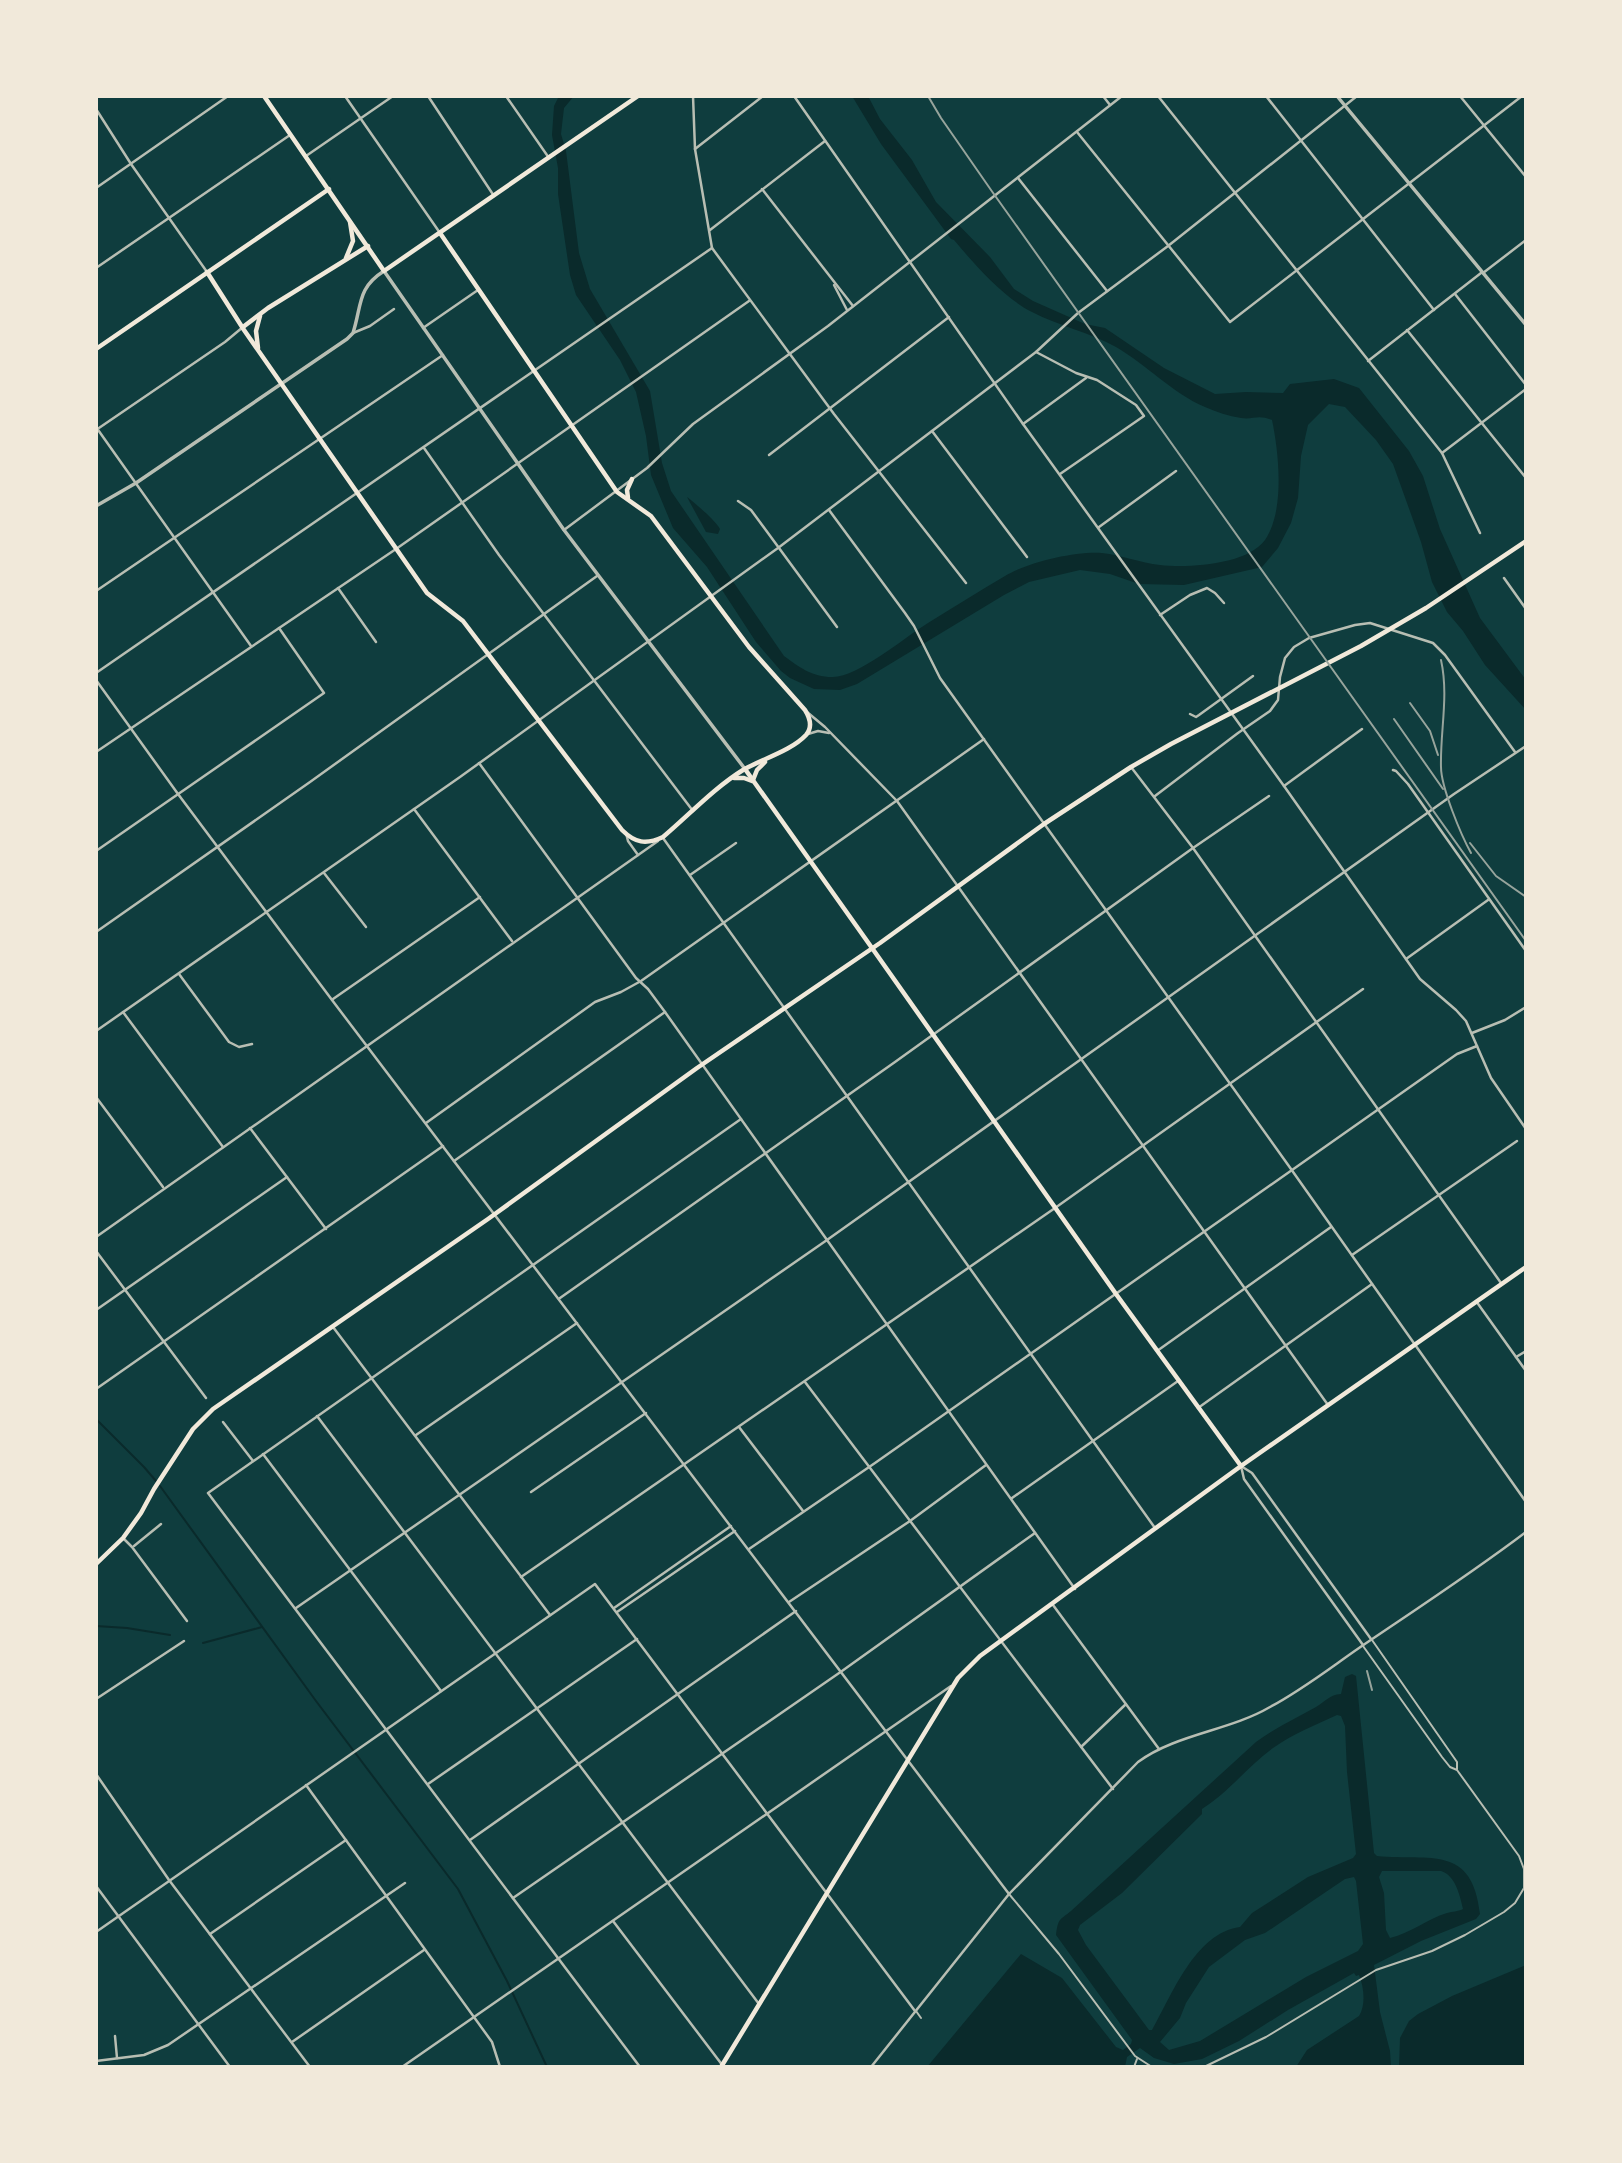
<svg xmlns="http://www.w3.org/2000/svg" width="1622" height="2163" viewBox="0 0 1622 2163" font-family="Montserrat,sans-serif">
  <style>
    .water { fill: #0a2a2b; fill-rule: evenodd }
    .lines { fill: none; stroke-linecap: round; stroke-linejoin: round }
    .stream { stroke: #0a2a2b; stroke-width: 2 }
    .service { stroke: #b8beb3; stroke-width: 2 }
    .minor { stroke: #b8beb3; stroke-width: 2.5 }
    .tertiary { stroke: #b8beb3; stroke-width: 3.5 }
    .secondary { stroke: #f1e9da; stroke-width: 4.5 }
    .primary { stroke: #f1e9da; stroke-width: 4.5 }
    .rail { stroke: #97a49c; stroke-width: 2 }
  </style>
  <rect width="100%" height="100%" fill="#0f3d3e"/>
  <g class="water">
    <path d="M 559,96 L 574,96 L 564,108 L 561,134 L 566,151 L 579,253 L 590,289 L 650,391 L 662,463 L 671,491 L 784,656 C 799,667 812,677 832,677 C 857,678 905,637 928,623 C 954,607 979,591 1005,576 C 1028,562 1076,551 1102,553 C 1122,555 1140,563 1160,565 C 1188,568 1247,565 1265,540 C 1285,511 1279,453 1272,420 C 1257,414 1254,420 1241,418 C 1229,416 1216,412 1205,407 C 1172,393 1147,365 1116,347 C 1089,332 1059,326 1032,312 C 1004,298 974,264 954,240 L 951,239 L 881,144 L 852,96 L 868,96 L 880,119 L 912,160 L 936,202 L 990,257 L 1014,289 L 1033,301 L 1085,324 L 1105,328 L 1164,368 L 1215,394 L 1246,392 L 1283,393 L 1290,384 L 1334,379 L 1359,388 L 1409,451 L 1423,476 L 1440,529 L 1480,618 L 1526,680 L 1526,710 L 1485,665 L 1463,631 L 1447,612 L 1432,582 L 1421,542 L 1393,464 L 1376,440 L 1345,407 L 1329,404 L 1308,425 L 1301,456 L 1298,498 L 1291,523 L 1278,548 L 1262,567 L 1184,585 L 1139,584 L 1110,574 L 1080,570 L 1029,582 L 1004,595 L 857,684 L 840,690 L 814,689 L 790,678 L 781,671 L 756,642 L 707,567 L 673,528 L 651,475 L 646,436 L 636,392 L 620,360 L 576,295 L 570,275 L 558,194 L 558,168 L 552,135 L 554,106 Z"/>
    <path d="M 687,497 C 696,504 714,519 720,529 L 718,534 L 706,532 Z"/>
    <path d="M 1352,1674 L 1356,1676 L 1374,1853 L 1377,1856 C 1431,1861 1472,1844 1480,1914 L 1476,1919 L 1421,1941 L 1374,1965 L 1380,2012 L 1390,2051 L 1391,2067 L 1296,2067 L 1307,2050 L 1359,2016 C 1366,2005 1364,1987 1359,1975 L 1356,1976 L 1354,1973 L 1288,2010 L 1239,2041 L 1202,2059 L 1174,2064 L 1154,2058 L 1140,2048 L 1127,2057 L 1125,2067 L 927,2067 L 1021,1954 L 1062,1978 L 1116,2047 L 1123,2050 L 1131,2044 L 1132,2040 L 1056,1935 C 1058,1918 1060,1920 1071,1911 L 1256,1742 C 1275,1728 1296,1718 1316,1707 C 1326,1701 1329,1695 1341,1694 L 1345,1677 ZM 1337,1715 L 1341,1716 L 1345,1726 L 1347,1772 L 1356,1854 L 1353,1858 L 1308,1877 L 1252,1913 L 1240,1927 C 1195,1933 1172,1995 1152,2030 L 1149,2030 L 1086,1945 L 1078,1930 L 1080,1925 L 1122,1893 L 1202,1814 L 1202,1809 C 1229,1792 1248,1766 1273,1748 C 1293,1734 1315,1725 1337,1715 ZM 1382,1871 L 1441,1871 C 1455,1875 1460,1895 1463,1909 C 1457,1912 1453,1911 1447,1913 C 1427,1919 1411,1933 1390,1938 L 1386,1930 L 1384,1893 L 1379,1877 ZM 1354,1877 L 1356,1881 L 1363,1944 L 1358,1951 L 1306,1977 L 1200,2041 L 1169,2050 L 1160,2042 L 1180,2018 L 1186,2003 L 1209,1967 L 1245,1940 L 1265,1933 L 1345,1879 Z"/>
    <polygon points="1526,1965 1526,2067 1399,2067 1400,2038 1409,2021 1418,2014 1452,1996"/>
  </g>
  <g class="lines">
    <g class="stream">
      <polyline points="96,1419 144,1467 156,1481"/>
      <polyline points="160,1486 316,1701 458,1889 507,1981 547,2067"/>
      <polyline points="96,1626 127,1628 170,1635"/>
      <polyline points="203,1643 262,1627"/>
    </g>
    <g class="service">
      <polyline points="1372,1640 1457,1762 1457,1769"/>
      <polyline points="1009,1894 1059,1954 1135,2056 1152,2067"/>
      <polyline points="916,2011 921,2018"/>
      <polyline points="1134,2067 1137,2059"/>
      <polyline points="1204,2067 1266,2037 1376,1970 1432,1951 1465,1935 1504,1912 1515,1903 1524,1888 1524,1869 1519,1856 1457,1770 1450,1767 1442,1757 1363,1646"/>
    </g>
    <g class="minor">
      <polyline points="345,96 440,233"/>
      <polyline points="428,96 494,196"/>
      <polyline points="506,96 549,158"/>
      <polyline points="693,96 695,149 712,248 834,414 966,583"/>
      <polyline points="794,96 1023,424 1284,786 1420,979 1456,1010 1466,1021 1491,1078 1526,1129"/>
      <polyline points="1103,96 1110,105"/>
      <polyline points="1158,96 1442,453 1480,533"/>
      <polyline points="1266,96 1434,310"/>
      <polyline points="1460,96 1526,177"/>
      <polyline points="96,109 131,164 207,272"/>
      <polyline points="1077,132 1230,322 1522,96"/>
      <polyline points="695,149 763,96"/>
      <polyline points="306,156 393,96"/>
      <polyline points="1018,178 1107,291"/>
      <polyline points="96,188 228,96"/>
      <polyline points="762,189 853,306"/>
      <polyline points="710,230 825,141"/>
      <polyline points="96,268 290,135"/>
      <polyline points="1483,273 1526,240"/>
      <polyline points="834,285 847,310"/>
      <polyline points="1455,294 1526,385"/>
      <polyline points="423,328 478,290"/>
      <polyline points="1407,330 1526,478"/>
      <polyline points="353,333 370,326 394,309"/>
      <polyline points="1036,352 1076,373 1097,380 1136,405 1144,416 1060,474"/>
      <polyline points="1368,361 1481,273"/>
      <polyline points="1023,424 1086,378"/>
      <polyline points="96,427 251,646"/>
      <polyline points="96,430 225,342 243,327"/>
      <polyline points="932,431 1027,557"/>
      <polyline points="424,448 499,555 693,811"/>
      <polyline points="1442,453 1526,389"/>
      <polyline points="769,455 949,317"/>
      <polyline points="738,501 751,510 837,627"/>
      <polyline points="829,510 905,613 914,626 940,678 1291,1169 1526,1502"/>
      <polyline points="1099,527 1176,471"/>
      <polyline points="564,530 647,468 693,424 828,326 1122,96"/>
      <polyline points="1504,578 1526,609"/>
      <polyline points="338,588 376,642"/>
      <polyline points="96,591 443,355"/>
      <polyline points="1160,615 1190,595 1207,588 1215,593 1224,603"/>
      <polyline points="96,673 712,248"/>
      <polyline points="96,680 178,794 332,1000 1009,1894"/>
      <polyline points="807,712 825,727 897,801 1328,1405"/>
      <polyline points="1190,714 1196,717 1199,715 1253,676"/>
      <polyline points="808,734 818,731 829,733"/>
      <polyline points="96,752 396,549 749,301"/>
      <polyline points="479,763 636,978 648,989 665,1012 1075,1589"/>
      <polyline points="1131,767 1193,848 1501,1283"/>
      <polyline points="1393,770 1396,771 1408,784 1526,951"/>
      <polyline points="1284,786 1362,729"/>
      <polyline points="1155,796 1238,733 1270,711 1278,700 1280,677 1285,658 1294,647 1309,638 1355,625 1370,623 1433,643 1445,655 1515,752"/>
      <polyline points="414,809 512,941"/>
      <polyline points="626,833 628,841 638,855"/>
      <polyline points="663,838 1155,1528"/>
      <polyline points="96,851 324,693 279,628"/>
      <polyline points="324,873 366,927"/>
      <polyline points="690,875 736,843"/>
      <polyline points="96,932 310,782 597,576"/>
      <polyline points="1406,959 1488,900"/>
      <polyline points="179,974 229,1042 239,1047 252,1044"/>
      <polyline points="333,999 480,897"/>
      <polyline points="123,1012 223,1147"/>
      <polyline points="96,1031 460,777 778,548 1036,352 1078,313 1168,246 1357,96"/>
      <polyline points="1472,1033 1505,1020 1526,1007"/>
      <polyline points="96,1097 163,1187"/>
      <polyline points="426,1123 595,1002 621,992 641,981 984,739"/>
      <polyline points="250,1128 326,1229"/>
      <polyline points="454,1161 665,1012"/>
      <polyline points="96,1237 658,841"/>
      <polyline points="96,1251 206,1398"/>
      <polyline points="1352,1255 1517,1141"/>
      <polyline points="560,1298 895,1062 1193,848 1269,796"/>
      <polyline points="1476,1301 1526,1371"/>
      <polyline points="96,1310 287,1177"/>
      <polyline points="333,1327 550,1615"/>
      <polyline points="1157,1351 1331,1227"/>
      <polyline points="1516,1357 1526,1351"/>
      <polyline points="805,1382 1113,1789"/>
      <polyline points="96,1389 443,1146"/>
      <polyline points="1198,1408 1372,1284"/>
      <polyline points="317,1416 759,2004"/>
      <polyline points="223,1422 253,1461"/>
      <polyline points="739,1427 803,1511"/>
      <polyline points="416,1435 577,1323"/>
      <polyline points="263,1454 441,1691"/>
      <polyline points="1241,1466 1252,1473 1371,1639"/>
      <polyline points="1241,1466 1244,1479 1363,1645"/>
      <polyline points="531,1492 646,1413"/>
      <polyline points="1012,1498 1178,1381"/>
      <polyline points="123,1538 132,1547 187,1621"/>
      <polyline points="134,1546 161,1524"/>
      <polyline points="749,1549 875,1463 1457,1054 1477,1046"/>
      <polyline points="521,1577 1055,1208 1363,989"/>
      <polyline points="789,1602 910,1521 986,1465"/>
      <polyline points="1053,1605 1159,1749"/>
      <polyline points="296,1608 827,1240 1454,794 1526,746"/>
      <polyline points="614,1608 731,1526"/>
      <polyline points="617,1612 735,1531"/>
      <polyline points="96,1699 184,1641"/>
      <polyline points="1081,1747 1126,1704"/>
      <polyline points="96,1774 169,1880 310,2067"/>
      <polyline points="428,1784 637,1639"/>
      <polyline points="306,1785 492,2042 500,2067"/>
      <polyline points="470,1840 796,1611"/>
      <polyline points="96,1886 230,2067"/>
      <polyline points="513,1898 842,1671 1035,1533"/>
      <polyline points="613,1921 723,2066"/>
      <polyline points="96,1932 595,1584 915,2011"/>
      <polyline points="210,1934 346,1840"/>
      <polyline points="115,2036 117,2058"/>
      <polyline points="292,2042 424,1950"/>
      <polyline points="96,2061 144,2055 168,2045 405,1883"/>
      <polyline points="402,2067 951,1686"/>
      <polyline points="640,2067 208,1493 741,1119"/>
      <path d="M 871,2067 L 1009,1894 L 1138,1762 C 1176,1734 1229,1731 1270,1707 C 1302,1690 1330,1668 1359,1648 C 1415,1610 1472,1573 1526,1532"/>
    </g>
    <g class="tertiary">
      <polyline points="1337,96 1526,325"/>
      <path d="M 96,506 L 136,483 L 347,339 L 353,333 C 362,305 357,288 384,271 L 564,530 L 745,769"/>
    </g>
    <g class="secondary">
      <polyline points="264,96 384,271 638,96"/>
      <polyline points="346,258 353,241 350,222"/>
      <path d="M 207,272 L 244,330 L 427,593 L 463,621 L 622,830 C 635,843 646,845 663,837 C 689,815 714,788 743,770 C 762,759 791,751 806,735 C 813,727 810,718 805,710 L 749,647 L 651,516 L 617,492 L 440,233"/>
      <polyline points="243,327 268,308 368,246"/>
      <polyline points="258,348 256,331 260,316"/>
      <polyline points="96,349 329,189"/>
      <polyline points="628,498 627,490 632,479"/>
      <polyline points="745,769 872,948"/>
      <polyline points="734,778 744,778 752,781"/>
      <polyline points="753,780 757,770 765,762"/>
      <polyline points="721,2067 958,1678 980,1656 1241,1466"/>
    </g>
    <g class="primary">
      <polyline points="872,948 1116,1294 1241,1466 1526,1267"/>
      <polyline points="96,1564 123,1538 141,1513 154,1489 193,1429 213,1409 488,1219 697,1068 880,943 1044,824 1131,767 1171,744 1361,646 1426,608 1526,541"/>
    </g>
    <g class="rail">
      <polyline points="928,96 941,118 991,190 1526,941"/>
      <path d="M 1441,660 C 1449,696 1440,731 1441,767 C 1441,787 1461,835 1471,853"/>
      <polyline points="1410,703 1430,731 1438,755"/>
      <polyline points="1394,719 1443,789"/>
      <polyline points="1470,843 1496,876 1526,897"/>
      <polyline points="1367,1671 1372,1690"/>
    </g>
  </g>
  <rect width="1622" height="2163" fill="none" stroke="#f1e9da" stroke-width="196"/>
</svg>
